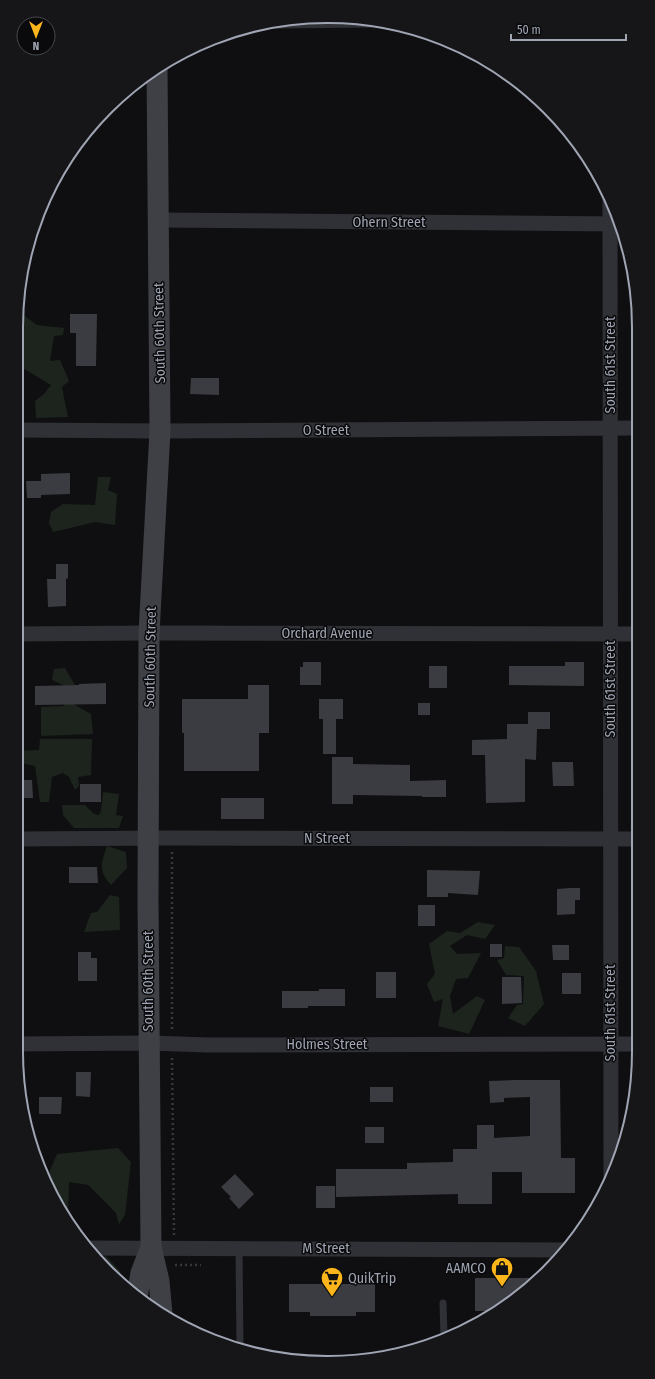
<svg xmlns="http://www.w3.org/2000/svg" width="655" height="1379" viewBox="0 0 655 1379" font-family="'Fira Sans Condensed',sans-serif">
  <style>
    .green { fill: #1c241d }
    .building { fill: #3b3c41 }
    .lines { fill: none; stroke-linecap: round; stroke-linejoin: round }
    .path { stroke: #36383d; stroke-width: 2.5; stroke-dasharray: 2 3; stroke-linecap: butt }
    .lane { stroke: #303136; stroke-width: 7 }
    .street { stroke: #303136; stroke-width: 15 }
    .secondary { stroke: #3e4046; stroke-width: 21 }
    .labels { text-anchor: middle; stroke-width: 3; stroke-linejoin: round; paint-order: stroke }
    .street-label { font-size: 14px; fill: #9fa5b3; stroke: #0a0a0c }
    .poi-label { font-size: 14px; fill: #9fa5b3; stroke: #0a0a0c; text-anchor: end }
    .rim { fill: none; stroke: #9fa5b3; stroke-width: 2 }
  </style>
  <rect width="100%" height="100%" fill="#0f0f11"/>
  <g class="green">
    <polygon points="18,311 37,325 64,328 63,335 54,336 50,361 60,360 69,381 62,387 68,417 36,418 35,401 44,394 51,385 16,364 16,327"/>
    <polygon points="98,477 111,477 108,490 117,494 115,525 95,522 53,532 49,523 51,512 63,504 95,505"/>
    <polygon points="65,668 75,685 75,705 91,714 93,734 41,736 41,707 64,706 63,685 52,680 54,669"/>
    <polygon points="40,739 92,739 91,775 78,777 79,786 75,790 69,777 63,773 52,777 49,802 40,802 35,766 16,762 16,751 39,750"/>
    <polygon points="103,792 119,794 116,815 123,816 119,828 74,828 63,815 62,805 85,805 94,814 99,815 101,811"/>
    <path d="M 107,846 L 126,852 L 127,868 L 111,885 C 98,870 101,864 107,846 Z"/>
    <polygon points="110,895 119,897 120,930 84,932 91,913 97,912"/>
    <polygon points="478,922 495,925 485,939 467,935 450,946 457,954 481,953 468,978 456,979 450,996 453,1014 477,996 485,1000 469,1034 438,1026 443,999 434,1002 427,984 435,974 429,944 447,931 460,933"/>
    <polygon points="505,946 519,947 536,971 544,1004 525,1026 508,1018 517,1005 523,1004 524,976 506,975 497,960 504,958"/>
    <polygon points="118,1148 131,1162 125,1215 119,1224 116,1213 88,1185 69,1182 68,1217 47,1178 57,1154"/>
    <polygon points="106,1256 120,1271 118,1282 97,1259"/>
  </g>
  <g class="building">
    <polygon points="70,314 97,314 96,366 76,366 76,333 70,333"/>
    <polygon points="191,378 219,378 219,395 190,394"/>
    <polygon points="70,473 70,494 41,495 41,498 27,498 26,481 41,481 41,474"/>
    <polygon points="56,564 68,564 68,578 66,579 66,606 48,607 47,579 56,579"/>
    <polygon points="303,662 321,662 321,685 300,685 300,667 303,667"/>
    <polygon points="565,662 584,662 584,686 509,685 509,666 565,666"/>
    <rect x="429" y="666" width="18" height="22"/>
    <polygon points="106,683 106,704 35,705 35,686 79,685 79,684"/>
    <polygon points="248,685 269,685 269,733 259,733 259,771 184,771 184,733 182,733 182,699 248,699"/>
    <polygon points="319,699 343,699 343,719 336,719 336,754 323,754 323,719 319,719"/>
    <rect x="418" y="703" width="12" height="12"/>
    <polygon points="528,712 550,712 550,729 537,729 536,760 525,759 525,802 486,803 485,755 472,755 472,740 507,739 507,724 528,724"/>
    <polygon points="332,757 353,757 353,764 410,765 410,781 446,780 446,797 422,797 422,796 353,795 353,804 332,804"/>
    <polygon points="552,762 573,762 574,786 553,786"/>
    <polygon points="16,780 32,780 33,798 16,798"/>
    <rect x="80" y="784" width="21" height="18"/>
    <rect x="221" y="798" width="43" height="21"/>
    <polygon points="69,867 97,867 98,883 69,883"/>
    <polygon points="427,870 480,871 478,895 448,893 448,897 427,897"/>
    <polygon points="570,888 580,888 580,900 575,900 575,914 557,915 557,889"/>
    <rect x="418" y="905" width="17" height="21"/>
    <rect x="490" y="944" width="12" height="13"/>
    <polygon points="552,945 569,945 569,960 553,960"/>
    <polygon points="78,952 91,952 91,958 97,958 97,981 78,981"/>
    <rect x="376" y="972" width="20" height="26"/>
    <rect x="562" y="973" width="19" height="21"/>
    <polygon points="502,977 521,977 522,1003 502,1004"/>
    <polygon points="319,989 345,989 345,1006 308,1006 308,1008 282,1008 282,991 319,991"/>
    <polygon points="76,1072 91,1072 90,1097 76,1096"/>
    <polygon points="515,1080 560,1080 561,1158 575,1158 575,1193 522,1193 522,1172 492,1172 492,1204 458,1204 458,1194 336,1197 336,1169 407,1169 407,1163 453,1162 453,1149 477,1149 477,1125 494,1125 494,1138 530,1136 530,1097 504,1098 504,1102 490,1103 489,1081"/>
    <rect x="370" y="1087" width="23" height="15"/>
    <polygon points="39,1097 62,1097 61,1114 39,1114"/>
    <rect x="365" y="1127" width="19" height="16"/>
    <polygon points="235,1174 254,1194 239,1209 229,1198 231,1197 221,1187"/>
    <rect x="316" y="1186" width="19" height="22"/>
    <polygon points="475,1278 539,1278 517,1299 497,1311 475,1311"/>
    <polygon points="289,1284 375,1284 375,1312 356,1312 356,1316 310,1316 310,1312 289,1312"/>
  </g>
  <g class="lines">
    <g class="path">
      <polyline points="172,852 172,1029"/>
      <polyline points="172,1058 174,1235"/>
      <polyline points="175,1265 201,1265"/>
    </g>
    <g class="lane">
      <polyline points="239,1248 240,1347"/>
      <polyline points="443,1303 444,1337"/>
    </g>
    <g class="street">
      <polyline points="277,21 371,20"/>
      <polyline points="610,200 611,1178"/>
      <polyline points="158,220 619,224"/>
      <polyline points="16,430 160,431 637,428"/>
      <polyline points="16,634 149,633 638,634"/>
      <polyline points="16,839 172,838 638,839"/>
      <polyline points="16,1044 149,1043 208,1045 639,1044"/>
      <polyline points="86,1248 566,1250"/>
    </g>
    <g class="secondary">
      <polyline points="157,67 160,431 149,633 148,900 151,1247 159,1281 162,1314"/>
      <polyline points="137,1297 141,1273 151,1247"/>
    </g>
  </g>
  <defs>
    <g id="shop-pin" transform="scale(1.15)"><path d="M0 17L-7.5 6A9.5 9.5 0 1 1 7.5 6Z" fill="#fdb51c" stroke="#0a0a0c"/><path d="M-5-2.5h2.3a2.7 3.5 0 0 1 5.4 0H5L5.5 6h-11ZM-1.5-2.5h3a1.5 2.3 0 0 0-3 0Z" fill="#111"/></g>
    <g id="supermarket-pin" transform="scale(1.15)"><path d="M0 17L-7.5 6A9.5 9.5 0 1 1 7.5 6Z" fill="#fdb51c" stroke="#0a0a0c"/><path d="M-6-5.5h2.5l.6 2H6L4.5 2H-2.5L-4.4-4H-6ZM-1.5 3.2a1.3 1.3 0 1 0 .1 0ZM3 3.2a1.3 1.3 0 1 0 .1 0Z" fill="#111"/></g>
  </defs>
  <g fill-rule="evenodd">
    <use href="#shop-pin" x="502" y="1268"/>
    <use href="#supermarket-pin" x="332" y="1278"/>
  </g>
  <g class="labels">
    <g class="street-label">
      <text x="389" y="227">Ohern Street</text>
      <text transform="translate(159 333) rotate(-91)" y="5">South 60th Street</text>
      <text transform="translate(610 365) rotate(-90)" y="5">South 61st Street</text>
      <text x="326" y="435">O Street</text>
      <text x="327" y="638">Orchard Avenue</text>
      <text transform="translate(150 657) rotate(-89)" y="5">South 60th Street</text>
      <text transform="translate(610 689) rotate(-90)" y="5">South 61st Street</text>
      <text x="327" y="843">N Street</text>
      <text transform="translate(148 981) rotate(-90)" y="5">South 60th Street</text>
      <text transform="translate(610 1013) rotate(-90)" y="5">South 61st Street</text>
      <text x="327" y="1049">Holmes Street</text>
      <text x="326" y="1253">M Street</text>
    </g>
    <g class="poi-label">
      <text x="486" y="1273">AAMCO</text>
      <text x="348" y="1283" text-anchor="start">QuikTrip</text>
    </g>
  </g>
  <path d="M0 0H655V1379H0ZM327 23H328A304 304 0 0 1 632 327V1052A304 304 0 0 1 328 1356H327A304 304 0 0 1 23 1052V327A304 304 0 0 1 327 23Z" fill="#161619" fill-rule="evenodd"/>
  <path class="rim" d="M327 23H328A304 304 0 0 1 632 327V1052A304 304 0 0 1 328 1356H327A304 304 0 0 1 23 1052V327A304 304 0 0 1 327 23Z"/>
  <g transform="translate(36 36) rotate(180)"><circle r="19" fill="#0a0a0c" stroke="#46484f"/>
  <path d="M0-3L7 15L0 10L-7 15Z" fill="#fdb51c"/>
  <text y="-6" font-size="11" font-weight="bold" text-anchor="middle" fill="#9fa5b3">N</text>
  </g>
  <path d="M511 34v6h115v-6" fill="none" stroke="#9fa5b3" stroke-width="2"/>
  <text x="517" y="34" font-size="12" fill="#9fa5b3" stroke="#0a0a0c" stroke-width="3" paint-order="stroke">50 m</text>
</svg>
